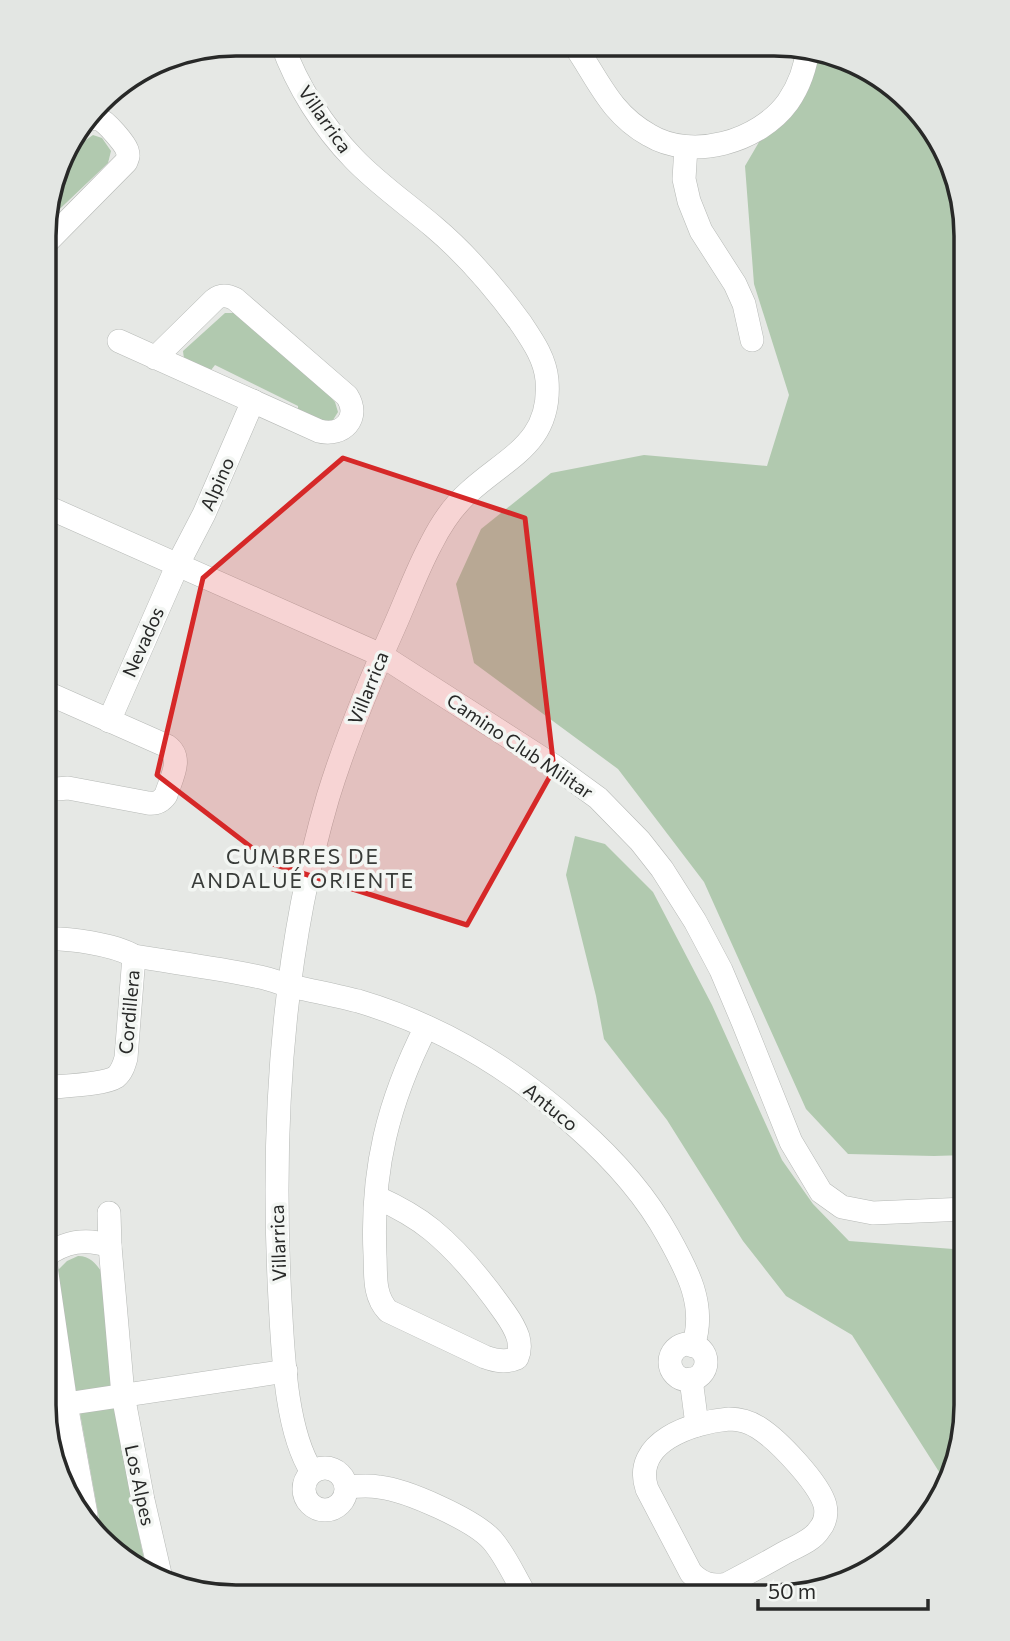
<svg xmlns="http://www.w3.org/2000/svg" width="1010" height="1641" viewBox="0 0 1010 1641" font-family="Commissioner,sans-serif">
  <style>
    .green { fill: #b1c9af }
    .lines { fill: none; stroke-linecap: round; stroke-linejoin: round }
    .minor-casing { stroke: #b6b9b6; stroke-width: 24 }
    .minor { stroke: #fff; stroke-width: 23 }
    .marked { fill: #d62828; fill-opacity: 0.2; stroke: #d62828; stroke-width: 5; stroke-linejoin: round }
    .labels { text-anchor: middle; stroke-width: 7; stroke-linejoin: round; paint-order: stroke }
    .street-label { font-size: 19px; fill: #282928; stroke: #f3f6f3 }
    .neighbourhood-label { font-size: 21px; letter-spacing: 2px; fill: #393c39; stroke: #f3f6f3 }
    .rim { fill: none; stroke: #282928; stroke-width: 3.5 }
  </style>
  <rect width="100%" height="100%" fill="#e6e8e5"/>
  <g class="green">
    <polygon points="792,47 811,47 901,91 952,163 966,236 966,1155 934,1156 848,1154 806,1109 704,882 618,769 474,663 456,584 481,529 551,473 644,455 767,466 789,395 754,284 745,166 796,79"/>
    <polygon points="93,135 102,138 111,151 108,163 45,223 45,211 57,171 59,170 62,156"/>
    <polygon points="225,313 234,313 330,396 335,402 338,412 333,420 323,423 298,415 298,406 215,365 208,374 184,359 183,351"/>
    <polygon points="575,836 605,844 653,892 712,1005 782,1160 813,1204 849,1241 966,1250 966,1418 943,1478 852,1335 786,1296 743,1241 667,1120 604,1039 596,996 566,875"/>
    <path d="M 78,1256 C 90,1256 95,1263 101,1271 L 122,1452 L 146,1569 L 118,1557 L 102,1535 L 56,1280 L 56,1272 L 67,1261 Z"/>
  </g>
  <g class="lines">
    <g class="minor-casing">
      <g id="minor">
        <path d="M 282,44 C 297,86 323,127 354,159 C 378,184 407,204 434,227 C 466,254 495,288 520,322 C 532,340 545,358 547,380 C 552,443 507,457 469,492 C 452,507 441,524 431,544 C 417,570 407,598 395,625 C 370,681 346,738 328,797 C 280,960 271,1132 280,1300 C 283,1350 285,1430 312,1472"/>
        <path d="M 575,46 C 599,81 610,113 649,135 C 692,161 759,142 788,102 C 799,86 806,66 808,47"/>
        <polyline points="686,147 684,179 689,201 701,231 735,284 744,304 752,340"/>
        <path d="M 45,244 L 126,162 C 128,157 129,156 127,150 C 125,144 106,121 99,119 C 95,118 91,119 87,120"/>
        <path d="M 119,341 L 319,431 C 343,437 361,418 347,396 L 235,299 C 227,295 221,294 214,300 L 155,358"/>
        <polyline points="45,506 381,655 554,766 598,798 640,841 662,869 695,921 721,970 743,1022 791,1142 821,1192 842,1207 873,1213 966,1209"/>
        <polyline points="109,721 178,564 204,514 253,401"/>
        <path d="M 45,790 L 68,788 L 148,803 C 156,804 161,802 166,795 C 171,778 184,758 167,746 L 45,692"/>
        <path d="M 44,939 C 69,938 113,944 134,956 C 176,963 219,968 260,977 C 270,979 280,983 290,986 C 313,991 335,995 358,1001 C 439,1025 514,1070 577,1127 C 612,1158 645,1194 668,1236 C 687,1270 707,1306 693,1346"/>
        <path d="M 44,1088 C 60,1086 104,1085 116,1077 C 122,1072 124,1065 126,1058 L 134,956"/>
        <path d="M 376,1197 C 396,1206 415,1216 432,1230 C 460,1253 484,1283 505,1313 C 510,1320 515,1328 518,1337 C 520,1344 520,1351 517,1358 C 506,1363 496,1361 485,1357 L 388,1311 C 373,1295 376,1274 375,1255 C 371,1170 388,1102 426,1027"/>
        <polyline points="109,1213 110,1246 123,1395 143,1500 160,1574"/>
        <polyline points="44,1253 66,1404 86,1514"/>
        <path d="M 44,1257 C 65,1241 86,1238 110,1246"/>
        <circle cx="688" cy="1362" r="18"/>
        <polyline points="691,1379 697,1425"/>
        <polyline points="66,1404 286,1371"/>
        <path d="M 729,1419 C 740,1419 750,1422 759,1428 C 778,1440 819,1483 825,1505 C 827,1514 825,1523 819,1530 C 812,1541 795,1547 784,1553 C 765,1564 746,1574 727,1584 C 712,1587 702,1584 691,1573 L 647,1489 C 631,1442 693,1422 729,1419 Z"/>
        <circle cx="325" cy="1489" r="21"/>
        <path d="M 347,1487 C 358,1486 368,1485 379,1487 C 407,1490 474,1520 492,1540 C 506,1556 515,1578 526,1596"/>
      </g>
    </g>
    <use href="#minor" class="minor"/>
  </g>
  <path class="marked" d="M 343,458 L 525,518 L 554,769 L 467,925 L 273,864 L 157,775 L 203,578 Z"/>
  <g class="labels">
    <g class="street-label">
      <text transform="translate(325 119) rotate(55)" y="7">Villarrica</text>
      <text transform="translate(217 484) rotate(-66)" y="7">Alpino</text>
      <text transform="translate(143 642) rotate(-66)" y="7">Nevados</text>
      <text transform="translate(368 688) rotate(-68)" y="7">Villarrica</text>
      <text transform="translate(520 746) rotate(34)" y="7">Camino Club Militar</text>
      <text transform="translate(129 1012) rotate(-85)" y="7">Cordillera</text>
      <text transform="translate(551 1107) rotate(39)" y="7">Antuco</text>
      <text transform="translate(278 1243) rotate(-92)" y="7">Villarrica</text>
      <text transform="translate(140 1485) rotate(78)" y="7">Los Alpes</text>
    </g>
    <g class="neighbourhood-label">
      <text x="303" y="864">CUMBRES DE<tspan x="303" dy="24">ANDALUÉ ORIENTE</tspan></text>
    </g>
  </g>
  <path d="M0 0H1010V1641H0ZM236 56H774A180 180 0 0 1 954 236V1405A180 180 0 0 1 774 1585H236A180 180 0 0 1 56 1405V236A180 180 0 0 1 236 56Z" fill="#e3e6e3" fill-rule="evenodd"/>
  <path class="rim" d="M236 56H774A180 180 0 0 1 954 236V1405A180 180 0 0 1 774 1585H236A180 180 0 0 1 56 1405V236A180 180 0 0 1 236 56Z"/>
  <path d="M758 1599v10h170v-10" fill="none" stroke="#282928" stroke-width="3.5"/>
  <text x="768" y="1599" font-size="21" fill="#282928" stroke="#f3f6f3" stroke-width="5" paint-order="stroke">50 m</text>
</svg>
